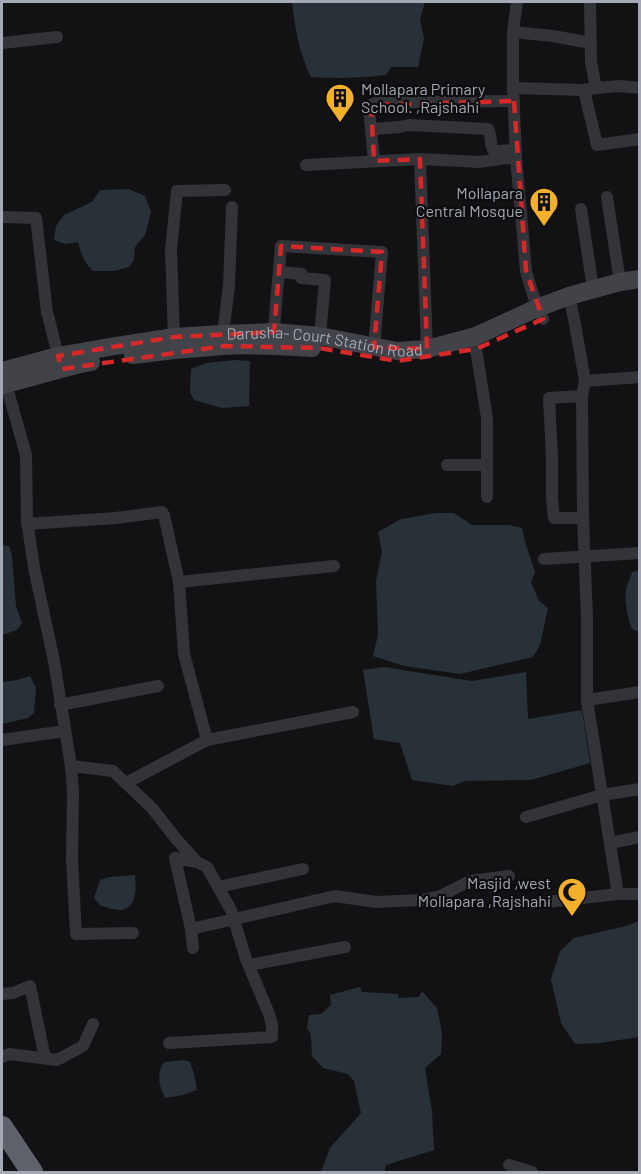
<svg xmlns="http://www.w3.org/2000/svg" width="641" height="1174" viewBox="0 0 641 1174" font-family="Barlow,sans-serif">
  <style>
    .water { fill: #293138 }
    .lines { fill: none; stroke-linecap: round; stroke-linejoin: round }
    .street { stroke: #333439; stroke-width: 12 }
    .secondary { stroke: #414349; stroke-width: 18 }
    .highway { stroke: #5f626a; stroke-width: 22 }
    .marked { fill: none; stroke: #d62828; stroke-width: 4.5; stroke-dasharray: 12 8; stroke-linejoin: round }
    .labels { text-anchor: middle; stroke-width: 4.5; stroke-linejoin: round; paint-order: stroke }
    .poi-label { font-size: 16px; fill: #a4a9b5; stroke: #0d0d0f; text-anchor: end }
    .street-label { font-size: 16px; fill: #a4a9b5; stroke: #0d0d0f }
  </style>
  <rect width="100%" height="100%" fill="#121214"/>
  <g class="water">
    <path d="M 292,2 L 425,2 L 420,19 L 424,39 L 418,67 L 391,67 L 386,75 C 361,78 336,79 311,77 C 299,53 295,28 292,2 Z"/>
    <path d="M 129,189 L 145,196 L 151,212 L 145,235 L 135,247 L 134,260 L 129,267 L 114,271 L 93,271 C 84,263 81,254 78,242 L 65,244 L 54,240 L 56,226 L 64,215 L 92,202 L 100,190 Z"/>
    <polygon points="235,360 250,361 249,406 222,408 194,400 190,392 191,369 206,363"/>
    <polygon points="436,513 454,513 472,525 510,525 522,528 525,542 535,572 531,582 539,601 548,608 540,645 533,657 460,674 404,666 373,656 378,635 376,581 382,552 378,532 401,519"/>
    <polygon points="2,545 9,546 12,556 16,606 22,623 17,630 2,635"/>
    <path d="M 639,571 L 640,571 L 639,632 L 632,629 C 628,619 623,597 627,586 C 628,581 631,578 632,572 Z"/>
    <polygon points="384,667 472,681 526,672 528,719 582,710 590,763 531,780 465,781 453,786 412,780 400,743 374,739 363,670"/>
    <polygon points="30,676 36,688 34,713 28,718 2,724 2,682 17,680"/>
    <path d="M 135,875 C 136,888 138,908 120,910 C 114,910 107,907 101,906 L 94,898 L 100,880 L 109,877 Z"/>
    <polygon points="639,921 639,1037 600,1043 575,1044 561,1023 551,979 560,951 574,938 626,926"/>
    <polygon points="360,987 362,992 398,994 399,998 419,997 422,991 437,1008 442,1033 441,1054 425,1068 432,1112 434,1150 386,1165 384,1172 321,1172 330,1148 361,1113 354,1081 348,1074 323,1068 312,1056 311,1036 307,1027 309,1015 321,1014 331,1005 330,995"/>
    <path d="M 183,1060 L 190,1062 L 194,1074 L 197,1090 L 183,1095 L 165,1098 C 159,1086 156,1073 164,1062 Z"/>
  </g>
  <g class="lines">
    <g class="street">
      <polyline points="517,2 513,32 513,88 516,157 526,271 537,308 543,319"/>
      <polyline points="590,2 591,62 596,88 584,90 597,145 640,139"/>
      <polyline points="513,32 553,36 591,43"/>
      <polyline points="2,43 57,37"/>
      <polyline points="513,88 584,90"/>
      <polyline points="596,88 619,86 640,88"/>
      <path d="M 372,129 L 400,127 L 409,125 L 488,129 C 492,135 489,145 494,151 L 516,150"/>
      <polyline points="374,161 369,109 371,105 375,103 514,101"/>
      <polyline points="306,165 420,159"/>
      <polyline points="607,197 620,282"/>
      <polyline points="581,209 593,289"/>
      <polyline points="2,217 36,218 47,312 60,363"/>
      <polyline points="280,272 302,274 301,278 325,280 320,336"/>
      <polyline points="569,296 575,324 585,381 582,396 583,518 587,618 587,700 618,894"/>
      <polyline points="223,334 229,285 232,207"/>
      <polyline points="174,337 171,250 177,191 225,190"/>
      <polyline points="273,339 281,246 382,252 374,347"/>
      <polyline points="427,349 420,159 479,162 516,157"/>
      <polyline points="476,349 487,418 487,497"/>
      <polyline points="585,381 640,377"/>
      <polyline points="6,384 26,455 27,520 34,568 54,661 71,766 73,791 72,859 76,934 133,933"/>
      <polyline points="582,396 549,398 552,457 552,498 554,518 583,518"/>
      <polyline points="447,465 487,465"/>
      <polyline points="27,524 116,518 162,512 164,515 179,582"/>
      <polyline points="544,559 640,553"/>
      <polyline points="334,566 179,582 184,654 207,740 353,712"/>
      <polyline points="587,700 640,692"/>
      <polyline points="60,705 158,686"/>
      <polyline points="2,740 65,731"/>
      <polyline points="71,766 113,771 152,808 177,840 197,862 207,867 231,910 246,959 269,1014 272,1025 272,1037 169,1043"/>
      <polyline points="126,783 207,740"/>
      <polyline points="526,817 602,795 640,789"/>
      <polyline points="610,843 640,837"/>
      <polyline points="197,862 175,858 191,929 335,896 376,902 422,900 440,896 470,881 509,876"/>
      <polyline points="218,887 303,869"/>
      <polyline points="547,902 618,894 640,894"/>
      <polyline points="191,929 193,948"/>
      <polyline points="249,965 345,947"/>
      <polyline points="2,994 13,993 30,986 45,1058"/>
      <polyline points="2,1057 9,1054 57,1060 83,1046 93,1024"/>
      <polyline points="509,1165 532,1172"/>
    </g>
    <g class="secondary">
      <path d="M 133,355 C 163,351 193,348 223,346 C 252,344 282,346 312,348"/>
      <path id="s1" d="M 2,371 L 58,356 L 109,347 L 174,337 L 223,334 L 274,332 L 320,336 L 397,351 L 427,349 L 476,336 L 537,308 L 569,296 L 620,282 L 640,279"/>
      <polyline points="2,385 76,365 91,362"/>
    </g>
    <polyline class="highway" points="2,1127 32,1172"/>
  </g>
  <path class="marked" d="M 514,101 L 526,271 L 543,319 L 476,349 L 397,361 L 319,348 L 224,346 L 62,369 L 58,356 L 174,337 L 274,332 L 281,246 L 382,252 L 374,347 L 427,349 L 420,159 L 374,161 L 371,105 Z"/>
  <defs>
    <g id="building-pin" transform="scale(1.5)"><path d="M0 17L-7.5 6A9.5 9.5 0 1 1 7.5 6Z" fill="#f4af2b" stroke="#0d0d0f"/><path d="M-4-6H4V6H1V3H-1V6H-4ZM-2.5-4.3h1.7v1.8h-1.7ZM.8-4.3h1.7v1.8H.8ZM-2.5-1h1.7V.8h-1.7ZM.8-1h1.7V.8H.8Z" fill="#111"/></g>
    <g id="mosque-pin" transform="scale(1.5)"><path d="M0 17L-7.5 6A9.5 9.5 0 1 1 7.5 6Z" fill="#f4af2b" stroke="#0d0d0f"/><path d="M3.5-4.9A6 6 0 1 0 3.5 4.9A5 5 0 1 1 3.5-4.9Z" fill="#111"/></g>
  </defs>
  <g fill-rule="evenodd">
    <use href="#building-pin" x="340" y="98"/>
    <use href="#building-pin" x="544" y="202"/>
    <use href="#mosque-pin" x="572" y="892"/>
  </g>
  <g class="labels">
    <g class="poi-label">
      <text x="361" y="95" text-anchor="start">Mollapara Primary<tspan x="361" dy="18">School. ,Rajshahi</tspan></text>
      <text x="523" y="199">Mollapara<tspan x="523" dy="18">Central Mosque</tspan></text>
      <text x="551" y="889">Masjid ,west<tspan x="551" dy="18">Mollapara ,Rajshahi</tspan></text>
    </g>
    <g class="street-label">
      <text dy="6" stroke="none"><textPath href="#s1" startOffset="327">Darusha- Court Station Road</textPath></text>
    </g>
  </g>
  <rect width="641" height="1174" fill="none" stroke="#a4a9b5" stroke-width="6"/>
</svg>
